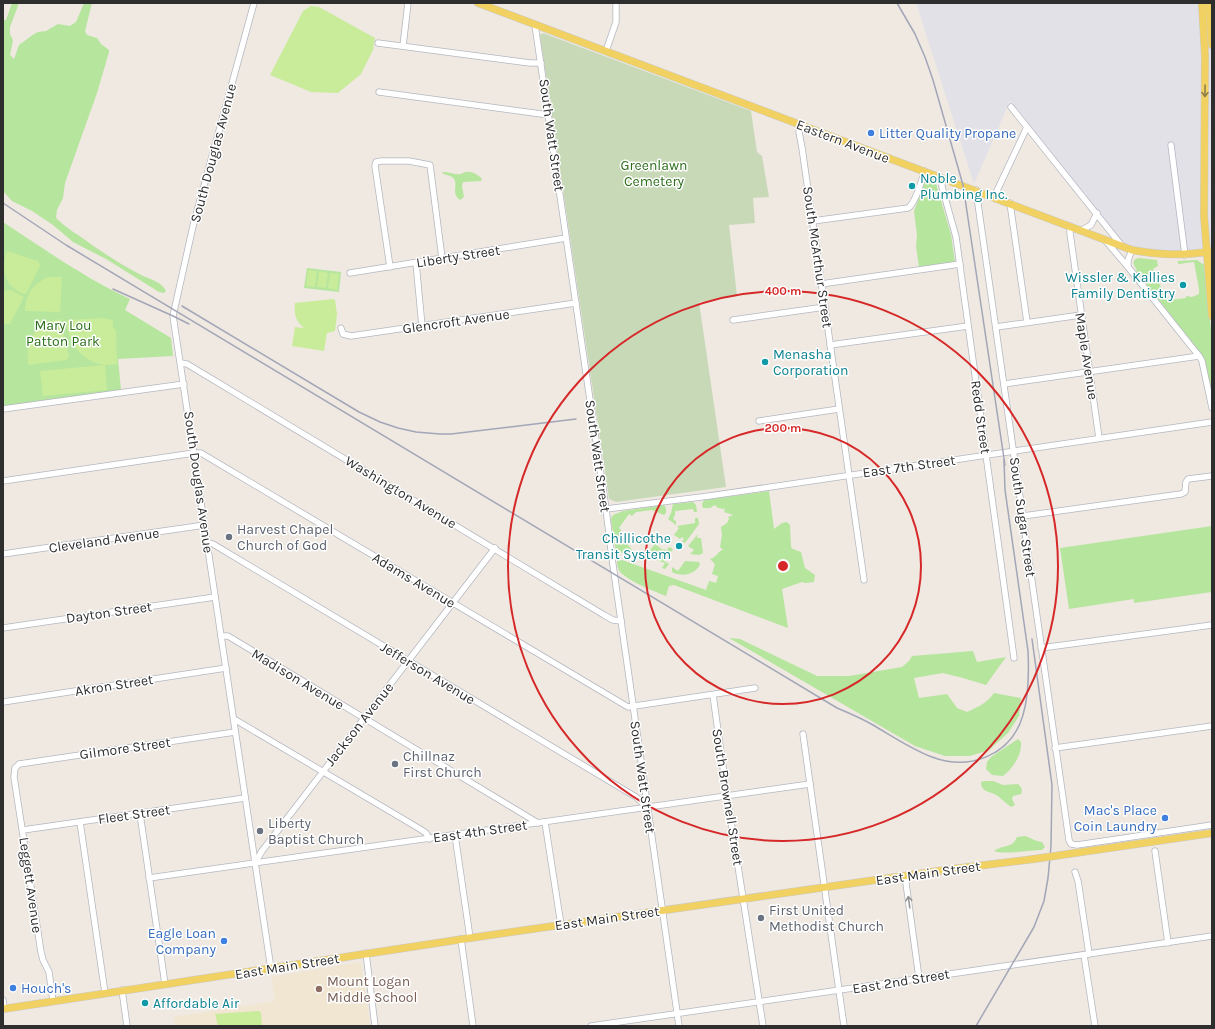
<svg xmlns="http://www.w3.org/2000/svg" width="1215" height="1029" viewBox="0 0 1215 1029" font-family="Karla,sans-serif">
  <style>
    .industrial { fill: #e3e1e8 }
    .education { fill: #f0e6d1 }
    .green { fill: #b6e59e }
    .cemetery { fill: #c8d9b8 }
    .pitch { fill: #c9ec9a }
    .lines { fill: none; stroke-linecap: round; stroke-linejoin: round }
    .minor-casing { stroke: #b4b7c1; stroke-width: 7 }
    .major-casing { stroke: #c9c9c9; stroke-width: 8 }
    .minor { stroke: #fff; stroke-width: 5.5 }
    .major { stroke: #f2d163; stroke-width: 7 }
    .rail { stroke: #a3a6b8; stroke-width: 1.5 }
    .major-bridge-casing { stroke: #c9c9c9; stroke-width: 8; stroke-linecap: butt }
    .major-bridge { stroke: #f2d163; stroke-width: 7 }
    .oneway { stroke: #908048 }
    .oneway2 { stroke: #969696 }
    .ring { fill: none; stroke: #d62828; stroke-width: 2 }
    .shop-dot { fill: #3f7fe0; stroke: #fff; stroke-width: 1.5 }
    .culture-dot { fill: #0f9aa8; stroke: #fff; stroke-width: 1.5 }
    .worship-dot { fill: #6b7280; stroke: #fff; stroke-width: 1.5 }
    .education-dot { fill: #8d6e63; stroke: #fff; stroke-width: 1.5 }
    .labels { text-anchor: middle; stroke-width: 3; stroke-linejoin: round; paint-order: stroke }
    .shop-label { font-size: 14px; fill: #366cbe; stroke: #fff; text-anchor: start }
    .street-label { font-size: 14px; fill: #2e2e2e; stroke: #fff }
    .park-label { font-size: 14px; fill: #2c6e1b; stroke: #fff }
    .culture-label { font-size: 14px; fill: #0d838f; stroke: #fff; text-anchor: start }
    .worship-label { font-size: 14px; fill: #5b616d; stroke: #fff; text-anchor: start }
    .education-label { font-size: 14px; fill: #785e54; stroke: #fff; text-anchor: start }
    .centre { fill: #d62828; stroke: #fff; stroke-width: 2 }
    .ring-label { font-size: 12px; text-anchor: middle; font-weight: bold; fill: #d62828; stroke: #fff; stroke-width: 3; stroke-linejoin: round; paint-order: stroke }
  </style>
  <rect width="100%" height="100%" fill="#efe9e1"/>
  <polygon class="industrial" points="916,3 1212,3 1212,251 1196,249 1162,252 1124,245 1010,101 974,184"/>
  <polygon class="education" points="361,962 370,1026 175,1026 174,1017 275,1001 271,977"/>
  <g class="green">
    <path d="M 12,3 L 19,3 L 10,27 L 10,34 L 13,40 L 10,55 L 14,59 L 19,45 L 34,34 L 38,32 L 46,31 L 58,24 L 70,26 L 76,22 L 84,3 L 92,3 L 85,31 L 87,35 L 97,38 L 101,44 L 109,50 L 109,52 L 97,93 L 65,183 L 63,198 L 57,210 L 56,218 C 64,226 72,231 81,237 C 100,251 120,264 141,275 C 150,279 162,282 166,291 L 164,293 L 159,292 L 106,259 L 73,242 L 53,225 L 32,211 L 12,201 L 3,191 L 3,20 L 6,20 Z"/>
    <path d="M 443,172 C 449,172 455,175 460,174 C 462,174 464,172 466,172 C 472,171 478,175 482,179 L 481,181 L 463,182 L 462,186 L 464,197 L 460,200 C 450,193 460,182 452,177 C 449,175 445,175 442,173 Z"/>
    <polygon points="927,177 935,180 951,235 955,262 919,267 916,246 917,235 914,211"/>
    <path d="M 3,222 C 44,249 85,278 130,299 L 125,310 L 171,338 L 173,356 L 118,359 L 121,390 L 3,406 Z"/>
    <path d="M 1140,258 L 1157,260 L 1158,266 L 1153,269 L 1164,294 C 1170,302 1178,299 1186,298 L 1186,296 L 1192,297 L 1199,294 L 1199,289 L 1194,262 L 1178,264 L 1178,261 L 1197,260 L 1204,265 L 1212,338 L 1212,396 L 1202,355 L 1136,271 L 1137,270 C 1133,264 1131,259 1140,258 Z"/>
    <polygon points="307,268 341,272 339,292 304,288"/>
    <path d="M 769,491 L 774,529 L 782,523 L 787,522 L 790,525 L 791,547 L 793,549 L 801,552 L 805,568 L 815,575 L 814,582 L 805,583 L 802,582 L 782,589 L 788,628 L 674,585 L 669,586 L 666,596 C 653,591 631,582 621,573 C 618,570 617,565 617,561 L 622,560 L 706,590 L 709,581 L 716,583 L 718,576 L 712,574 L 715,564 L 710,559 C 716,558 719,550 723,550 L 720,547 L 722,535 L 721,527 L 727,523 L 729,519 L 728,517 L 733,515 L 724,512 L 725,509 L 718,508 L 715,505 L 710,508 L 703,508 L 702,504 L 704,500 Z"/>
    <polygon points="693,502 696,505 697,512 694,512 693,509 675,511 675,516 673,517 674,520 676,521 676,525 668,519 671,513 673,504"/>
    <path d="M 664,505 C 667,508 667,513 664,515 L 652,510 L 636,512 L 632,516 L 629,514 L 619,528 L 621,530 C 619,541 629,542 632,551 L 631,552 L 616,553 L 611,519 L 613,515 L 623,511 Z"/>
    <polygon points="695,518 698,518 699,524 685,543 682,541 684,539 682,537 680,539 674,535 679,528 677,526 695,523"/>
    <polygon points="1212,526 1212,592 1134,603 1134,599 1069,609 1060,548"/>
    <polygon points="698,534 697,538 701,538 703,553 699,555 690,554 694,550 688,546"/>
    <polygon points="655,544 663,550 664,549 666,551 669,547 673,549 664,561 669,564 665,569 662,568 665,563 651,558 645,561 643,558 643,552 647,554"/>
    <path d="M 685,561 L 699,562 L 700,565 C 694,575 682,577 672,572 L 672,567 L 678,571 Z"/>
    <path d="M 729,638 L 740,639 L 817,676 L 849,676 L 902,667 L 909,661 L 912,656 L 973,651 L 977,662 L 1006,657 L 986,685 L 963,678 L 943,673 L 914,678 L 919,698 L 947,694 L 957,708 L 967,712 C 978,707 987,703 994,693 L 1021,698 L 1019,716 L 1008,733 L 989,750 L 970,756 L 945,756 L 915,746 Z"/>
    <path d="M 1018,739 L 1021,742 C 1022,755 1013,768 1003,776 L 992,775 L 986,769 L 987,762 L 991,757 Z"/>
    <path d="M 985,781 L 993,781 L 1003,785 L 1018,784 C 1021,787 1023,789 1021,794 L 1013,796 L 1012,799 L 1015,805 L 1011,807 C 1006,803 1002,800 998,796 C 991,791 981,793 981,782 Z"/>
    <path d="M 1025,836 C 1031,838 1035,841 1042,842 L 1045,847 L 1042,850 C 1030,850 1003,855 994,851 C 1004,844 1012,849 1017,837 Z"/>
  </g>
  <polygon class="cemetery" points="543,33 751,111 757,152 762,156 769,197 753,198 755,223 729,225 737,296 699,302 726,487 616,502 609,499 540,35"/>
  <g class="pitch">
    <polygon points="311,6 319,7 375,38 373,50 361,74 338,93 311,92 270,75 303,11"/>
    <path d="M 7,251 L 38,261 L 40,266 L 26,294 C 21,294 19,292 15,289 C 2,280 3,264 7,251 Z"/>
    <polygon points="308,270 317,271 315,287 306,286"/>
    <polygon points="319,271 328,273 326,288 317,287"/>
    <polygon points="330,273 339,274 337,290 328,288"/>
    <path d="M 48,277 L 62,277 L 60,312 L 25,311 C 25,294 33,284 48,277 Z"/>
    <polygon points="11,290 24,297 10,324 6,324 3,323 3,291"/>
    <path d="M 333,299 L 335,300 L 337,314 L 335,331 L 327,333 L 324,351 L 292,346 L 295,327 L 304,328 C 295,321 294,313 295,303 Z"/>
    <path d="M 101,318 L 109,319 L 113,321 L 113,327 L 116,331 L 117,364 C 89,370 67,347 67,320 Z"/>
    <path d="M 60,319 L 69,356 L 67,360 L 28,365 C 26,341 34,323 60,319 Z"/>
    <polygon points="105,365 107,390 43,396 40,371"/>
    <polygon points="259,1011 261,1013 262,1026 218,1026 215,1014"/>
  </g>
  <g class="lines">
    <g class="minor-casing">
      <g id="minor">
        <polyline points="254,3 193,226 173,316 271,969"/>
        <polyline points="535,25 606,509 612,558 679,1026"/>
        <polyline points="378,43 530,63 541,63"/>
        <polyline points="403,46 408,3"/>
        <polyline points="606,51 616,22 616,3"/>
        <polyline points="379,92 549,115"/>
        <polyline points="1011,107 1122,246"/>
        <polyline points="801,125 799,132 802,148 864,580"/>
        <polyline points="1171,145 1185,255"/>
        <polyline points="942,178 942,187 956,237 1014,658"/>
        <polyline points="976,190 1069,840 1071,844 1077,845 1212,825"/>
        <polyline points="994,197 1027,127"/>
        <polyline points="1010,203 1027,322"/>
        <path d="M 813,221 L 908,208 C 916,203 921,181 925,171"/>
        <polyline points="1070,226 1070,233 1099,438"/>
        <polyline points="1082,230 1091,225 1097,213"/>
        <polyline points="1105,240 1128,267"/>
        <polyline points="1132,250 1128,260 1128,267 1199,356 1202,361 1212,408"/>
        <polyline points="416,263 422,326"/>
        <polyline points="390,267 375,166 376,162 381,161 409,161 430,165 442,258"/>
        <polyline points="350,273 566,238"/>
        <polyline points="821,284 960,264"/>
        <polyline points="733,320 825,307"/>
        <polyline points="996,327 1081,315"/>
        <polyline points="341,328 343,334 351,336 576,303"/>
        <polyline points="830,345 968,326"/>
        <polyline points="181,363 187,364 604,615 613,620 621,621"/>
        <polyline points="1004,384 1199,356"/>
        <polyline points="3,409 184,384"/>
        <polyline points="759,421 839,409"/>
        <polyline points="3,481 194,453 201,453 628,707 755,688"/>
        <polyline points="606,509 709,496 1212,422"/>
        <polyline points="1023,516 1181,494 1185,492 1186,482 1188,479 1212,476"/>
        <polyline points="207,542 213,544 636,797 647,807"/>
        <polyline points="3,554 205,525"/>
        <polyline points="3,628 215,597"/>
        <polyline points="221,636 228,636 538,823"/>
        <polyline points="1041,648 1212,625"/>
        <polyline points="713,695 727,796 763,1026"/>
        <polyline points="3,702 226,668"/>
        <polyline points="234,719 420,829 426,833 429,839"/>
        <polyline points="803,734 844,1026"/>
        <polyline points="1055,748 1212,726"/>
        <polyline points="140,814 165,984"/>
        <polyline points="80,822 105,993"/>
        <polyline points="545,822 561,925"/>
        <polyline points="23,830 245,798"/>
        <polyline points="455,835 470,938"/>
        <polyline points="1155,851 1168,943"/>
        <polyline points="255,863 262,851 495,548"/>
        <polyline points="1075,872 1078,881 1089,954"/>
        <polyline points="905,876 919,978"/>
        <polyline points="149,878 810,784"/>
        <polyline points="461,939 473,1026"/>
        <polyline points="366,953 375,1026"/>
        <polyline points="1084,955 1095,1026"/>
        <polyline points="122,990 127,1026"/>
        <polyline points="3,1000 4,1008"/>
        <polyline points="53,1001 49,972 43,960 41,952 14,777 15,768 19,764 26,763 235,732"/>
        <polyline points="591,1026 1212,936"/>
      </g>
    </g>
    <g class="major-casing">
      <g id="major">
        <path d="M 478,3 L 1132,250 C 1160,255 1183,256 1212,251"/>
        <polyline points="1202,3 1205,56 1204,216 1212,316"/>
        <polyline points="1209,3 1212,45"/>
        <polyline points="3,1009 470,938 952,869 1034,859"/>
      </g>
    </g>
    <use href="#minor" class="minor"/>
    <use href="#major" class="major"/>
    <g class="rail">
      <polyline points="897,3 915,34 925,57 933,80 963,185 1005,465"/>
      <path d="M 3,203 L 66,245 L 837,708 C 849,713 861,718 873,725 C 892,736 911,749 932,757 C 969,771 1011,756 1023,715 C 1029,695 1029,672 1028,651 L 1005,490 L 1004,460"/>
      <polyline points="113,289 173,316 189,324"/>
      <polyline points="182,306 359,412 380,422 398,428 416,432 440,434 451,434 576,419"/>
      <polyline points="976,1026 1034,927 1044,901 1048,878 1051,846 1052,785 1032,639"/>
    </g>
    <g class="major-bridge-casing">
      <polyline id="major-bridge" points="1034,859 1212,833"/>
    </g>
    <use href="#major-bridge" class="major-bridge"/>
  </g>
  <defs><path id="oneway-shaft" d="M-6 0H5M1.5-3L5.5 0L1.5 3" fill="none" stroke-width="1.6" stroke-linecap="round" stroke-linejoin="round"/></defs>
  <use class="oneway" href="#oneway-shaft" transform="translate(1205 91) rotate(91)"/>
  <use class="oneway2" href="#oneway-shaft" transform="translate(909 902) rotate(-98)"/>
  <g class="ring">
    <circle cx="783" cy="566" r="138"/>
    <circle cx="783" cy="566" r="275"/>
  </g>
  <g class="shop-dot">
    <circle cx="871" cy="133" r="4"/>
    <circle cx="1165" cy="818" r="4"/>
    <circle cx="224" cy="941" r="4"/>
    <circle cx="13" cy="988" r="4"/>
  </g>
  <g class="culture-dot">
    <circle cx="912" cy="186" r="4"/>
    <circle cx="1183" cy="285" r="4"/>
    <circle cx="765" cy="362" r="4"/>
    <circle cx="679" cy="546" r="4"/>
    <circle cx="145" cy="1003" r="4"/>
  </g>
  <g class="worship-dot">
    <circle cx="229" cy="537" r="4"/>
    <circle cx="395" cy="764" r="4"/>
    <circle cx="260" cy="831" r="4"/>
    <circle cx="761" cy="918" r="4"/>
  </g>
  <circle class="education-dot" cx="319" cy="989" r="4"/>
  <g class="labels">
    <g class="shop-label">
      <text x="879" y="138">Litter Quality Propane</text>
      <text x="1157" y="815" text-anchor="end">Mac's Place<tspan x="1157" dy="16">Coin Laundry</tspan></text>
      <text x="216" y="938" text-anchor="end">Eagle Loan<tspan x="216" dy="16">Company</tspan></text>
      <text x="21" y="993">Houch's</text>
    </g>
    <g class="street-label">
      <text transform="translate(552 135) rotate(82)" y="5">South Watt Street</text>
      <text transform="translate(843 141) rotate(21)" y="5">Eastern Avenue</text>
      <text transform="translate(213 153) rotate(-75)" y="5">South Douglas Avenue</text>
      <text transform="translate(458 256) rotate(-9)" y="5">Liberty Street</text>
      <text transform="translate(818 257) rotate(82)" y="5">South McArthur Street</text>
      <text transform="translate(456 321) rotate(-8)" y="5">Glencroft Avenue</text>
      <text transform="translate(1087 356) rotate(81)" y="5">Maple Avenue</text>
      <text transform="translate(981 417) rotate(82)" y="5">Redd Street</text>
      <text transform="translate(598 456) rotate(82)" y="5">South Watt Street</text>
      <text transform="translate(909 466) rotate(-8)" y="5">East 7th Street</text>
      <text transform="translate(199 482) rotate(82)" y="5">South Douglas Avenue</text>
      <text transform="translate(401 492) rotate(31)" y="5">Washington Avenue</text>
      <text transform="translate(1023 517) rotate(82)" y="5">South Sugar Street</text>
      <text transform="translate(104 540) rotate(-8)" y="5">Cleveland Avenue</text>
      <text transform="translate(414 580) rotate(31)" y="5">Adams Avenue</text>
      <text transform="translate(109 612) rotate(-8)" y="5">Dayton Street</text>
      <text transform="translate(428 673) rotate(31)" y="5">Jefferson Avenue</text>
      <text transform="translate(298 679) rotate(31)" y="5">Madison Avenue</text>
      <text transform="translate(114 685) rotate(-9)" y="5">Akron Street</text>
      <text transform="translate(359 724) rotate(-52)" y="5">Jackson Avenue</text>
      <text transform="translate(125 748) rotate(-8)" y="5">Gilmore Street</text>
      <text transform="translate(643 777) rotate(82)" y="5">South Watt Street</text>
      <text transform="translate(728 797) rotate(81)" y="5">South Brownell Street</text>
      <text transform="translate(134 814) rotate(-8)" y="5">Fleet Street</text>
      <text transform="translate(480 831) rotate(-8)" y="5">East 4th Street</text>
      <text transform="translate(928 873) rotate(-8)" y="5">East Main Street</text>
      <text transform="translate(31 885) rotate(82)" y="5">Leggett Avenue</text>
      <text transform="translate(607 918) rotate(-8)" y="5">East Main Street</text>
      <text transform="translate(287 966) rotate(-9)" y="5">East Main Street</text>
      <text transform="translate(901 981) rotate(-9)" y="5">East 2nd Street</text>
    </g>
    <g class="park-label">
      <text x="654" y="170">Greenlawn<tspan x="654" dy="16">Cemetery</tspan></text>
      <text x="63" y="330">Mary Lou<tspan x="63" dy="16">Patton Park</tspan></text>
    </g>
    <g class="culture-label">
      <text x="920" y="183">Noble<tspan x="920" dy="16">Plumbing Inc.</tspan></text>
      <text x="1175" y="282" text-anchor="end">Wissler &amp; Kallies<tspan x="1175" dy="16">Family Dentistry</tspan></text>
      <text x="773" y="359">Menasha<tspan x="773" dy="16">Corporation</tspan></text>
      <text x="671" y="543" text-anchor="end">Chillicothe<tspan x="671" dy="16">Transit System</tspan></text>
      <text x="153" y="1008">Affordable Air</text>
    </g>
    <g class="worship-label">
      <text x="237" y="534">Harvest Chapel<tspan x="237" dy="16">Church of God</tspan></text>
      <text x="403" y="761">Chillnaz<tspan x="403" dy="16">First Church</tspan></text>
      <text x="268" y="828">Liberty<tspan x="268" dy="16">Baptist Church</tspan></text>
      <text x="769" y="915">First United<tspan x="769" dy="16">Methodist Church</tspan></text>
    </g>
    <g class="education-label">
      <text x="327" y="986">Mount Logan<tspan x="327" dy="16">Middle School</tspan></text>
    </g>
  </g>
  <circle cx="783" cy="566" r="6" class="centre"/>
  <g class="ring-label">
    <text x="783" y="295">400 m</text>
    <text x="783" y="432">200 m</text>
  </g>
  <rect width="1215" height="1029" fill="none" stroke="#2e2e2e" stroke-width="8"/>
</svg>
